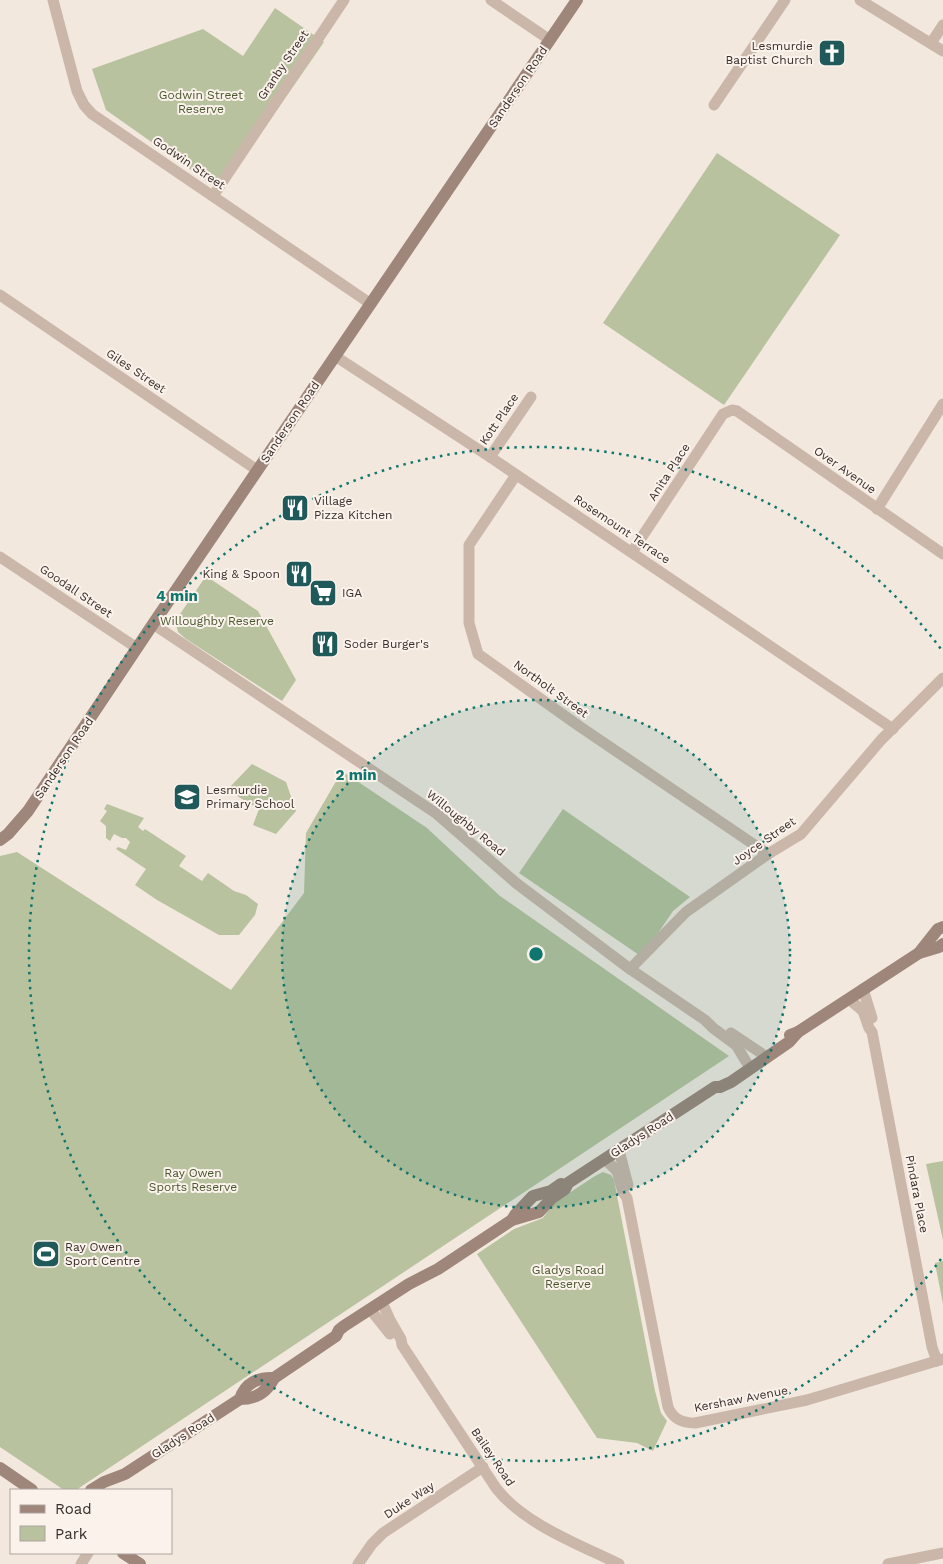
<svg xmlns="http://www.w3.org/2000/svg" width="943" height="1564" viewBox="0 0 943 1564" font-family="'Work Sans',sans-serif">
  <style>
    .green { fill: #b8c29e }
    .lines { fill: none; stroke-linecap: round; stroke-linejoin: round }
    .street { stroke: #cbb7aa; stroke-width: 11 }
    .secondary { stroke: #9e867b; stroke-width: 12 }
    .ring { fill: none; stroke: #0f766e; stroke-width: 2.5; stroke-dasharray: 2.5 5 }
    .labels { text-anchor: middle; stroke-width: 4; stroke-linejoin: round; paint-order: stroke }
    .poi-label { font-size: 12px; fill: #382d2a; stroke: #faf2eb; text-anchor: start }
    .street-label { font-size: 12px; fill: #382d2a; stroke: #faf2eb }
    .park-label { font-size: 12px; fill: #49562e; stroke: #faf2eb }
    .centre { fill: #0f766e; stroke: #faf2eb; stroke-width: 2.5 }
    .ring-label { font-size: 15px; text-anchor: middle; font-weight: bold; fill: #0f766e; stroke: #faf2eb; stroke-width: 4; stroke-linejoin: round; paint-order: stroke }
  </style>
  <rect width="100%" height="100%" fill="#f2e8de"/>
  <g class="green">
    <polygon points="275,8 324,42 221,191 106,110 92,69 203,29 243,56"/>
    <polygon points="717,153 840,235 724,405 603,323"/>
    <polygon points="206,576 258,611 296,680 282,701 186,639 178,632 176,624 180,614"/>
    <polygon points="252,764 286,782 296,811 276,834 253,825 259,809 227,790"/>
    <polygon points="342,771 427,828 500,896 729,1056 76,1490 64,1490 0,1447 0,856 17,852 231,990 304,893 306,833"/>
    <polygon points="107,804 144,818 138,827 143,831 145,829 186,856 179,866 202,881 208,873 234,891 246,895 258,904 255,915 239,935 219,935 157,900 135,885 146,869 116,849 118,847 126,850 130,842 126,838 122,838 114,834 110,841 106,838 106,826 100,821 107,811 104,809"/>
    <polygon points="563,809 690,897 673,911 642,957 519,873"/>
    <polygon points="943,1161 943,1240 926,1164"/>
    <polygon points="603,1172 611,1175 614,1180 655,1391 661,1413 667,1421 653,1451 637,1443 597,1438 477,1254 514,1229 543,1218 554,1203 595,1176"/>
    <polygon points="943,1261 943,1304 935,1263"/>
  </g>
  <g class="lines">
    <g class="street">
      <polyline points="53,0 77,91 84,105 92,114 371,304"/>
      <polyline points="491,0 550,40"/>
      <polyline points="860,0 943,51"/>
      <polyline points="931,43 943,25"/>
      <polyline points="714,105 785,0"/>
      <polyline points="213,196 344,0"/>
      <polyline points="0,295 257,470"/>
      <polyline points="335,356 490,457 893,729"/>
      <polyline points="490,457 531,397"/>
      <polyline points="516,475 469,545 469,623 478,654 579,726 768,854"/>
      <polyline points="877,509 943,404"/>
      <polyline points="632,552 723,414 732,410 737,411 943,554"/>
      <polyline points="0,557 137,648"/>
      <polyline points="153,624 437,814 516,883 630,969 705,1020 713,1028 736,1045 750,1068"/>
      <polyline points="630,969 686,912 768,854 801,834 881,740 943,678"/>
      <polyline points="863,989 872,1018"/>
      <polyline points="849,999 863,1011 869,1028 872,1032 932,1347 937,1361"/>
      <polyline points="731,1033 761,1053 765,1058"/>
      <polyline points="619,1150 628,1185"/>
      <path d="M 605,1159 L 617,1171 L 623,1192 L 627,1198 L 668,1407 C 673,1419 682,1423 695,1423 L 807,1400 L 943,1359"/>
      <path d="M 382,1302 L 390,1320 L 401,1339 L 402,1345 L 496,1488 C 524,1524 578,1544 619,1564"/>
      <polyline points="370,1309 390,1334"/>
      <polyline points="81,1564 88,1553"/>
      <polyline points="358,1564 372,1544 383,1533 483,1467"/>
      <polyline points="888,1564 943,1553"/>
    </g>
    <g class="secondary">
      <polyline points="0,840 8,834 28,811 153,624 577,0"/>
      <polyline points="919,953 938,929 943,927"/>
      <polyline points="790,1035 798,1032 919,953 939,947 943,944"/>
      <polyline points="512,1220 515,1215 533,1196 551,1191 561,1184"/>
      <path d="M 240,1399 C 256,1399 267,1392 274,1378 L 336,1336 L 339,1330 L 344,1326 L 409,1284 L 438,1269 L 512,1220 L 539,1212 L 552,1198 L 565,1189 L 568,1183 L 715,1087 L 720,1087 L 731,1082 L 789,1042 L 798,1032"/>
      <polyline points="0,1468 32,1490"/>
      <path d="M 91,1490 L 104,1482 L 125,1474 L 240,1399 C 245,1383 258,1377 274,1378"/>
      <polyline points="123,1553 140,1564"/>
    </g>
  </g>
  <circle cx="536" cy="954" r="254" fill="#0f766e" fill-opacity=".12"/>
  <g class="ring">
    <circle cx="536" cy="954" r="254"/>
    <path d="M941 1259A507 507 0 1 1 941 649"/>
  </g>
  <defs>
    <g id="church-square" transform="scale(1.4375)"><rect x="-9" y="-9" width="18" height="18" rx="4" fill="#1f5959" stroke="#faf2eb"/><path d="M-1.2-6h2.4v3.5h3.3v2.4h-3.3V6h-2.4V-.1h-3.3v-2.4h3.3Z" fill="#fff"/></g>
    <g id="restaurant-square" transform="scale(1.4375)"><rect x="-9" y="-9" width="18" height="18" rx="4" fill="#1f5959" stroke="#faf2eb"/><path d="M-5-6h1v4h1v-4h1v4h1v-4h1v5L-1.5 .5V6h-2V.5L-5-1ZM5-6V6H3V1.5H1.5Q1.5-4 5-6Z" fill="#fff"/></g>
    <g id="supermarket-square" transform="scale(1.4375)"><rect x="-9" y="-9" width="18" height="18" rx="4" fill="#1f5959" stroke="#faf2eb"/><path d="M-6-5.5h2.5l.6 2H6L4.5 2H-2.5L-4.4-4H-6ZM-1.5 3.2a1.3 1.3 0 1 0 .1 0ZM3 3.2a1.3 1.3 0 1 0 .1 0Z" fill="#fff"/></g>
    <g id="school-square" transform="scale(1.4375)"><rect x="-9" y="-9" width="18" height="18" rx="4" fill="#1f5959" stroke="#faf2eb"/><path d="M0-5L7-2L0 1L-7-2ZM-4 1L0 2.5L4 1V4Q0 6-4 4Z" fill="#fff"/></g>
    <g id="stadium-square" transform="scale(1.4375)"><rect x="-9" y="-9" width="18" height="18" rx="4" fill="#1f5959" stroke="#faf2eb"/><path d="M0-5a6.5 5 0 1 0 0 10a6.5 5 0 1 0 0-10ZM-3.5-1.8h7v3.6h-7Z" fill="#fff"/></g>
  </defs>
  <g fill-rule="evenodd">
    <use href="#church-square" x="832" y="53"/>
    <use href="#restaurant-square" x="295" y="508"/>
    <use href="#restaurant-square" x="299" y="574"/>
    <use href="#supermarket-square" x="323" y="593"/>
    <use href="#restaurant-square" x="325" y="644"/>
    <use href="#school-square" x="187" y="797"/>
    <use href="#stadium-square" x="46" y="1254"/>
  </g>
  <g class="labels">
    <g class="poi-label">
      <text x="813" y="50" text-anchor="end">Lesmurdie<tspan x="813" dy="14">Baptist Church</tspan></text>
      <text x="314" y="505">Village<tspan x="314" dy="14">Pizza Kitchen</tspan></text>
      <text x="280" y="578" text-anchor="end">King &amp; Spoon</text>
      <text x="342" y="597">IGA</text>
      <text x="344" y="648">Soder Burger's</text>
      <text x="206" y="794">Lesmurdie<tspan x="206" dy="14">Primary School</tspan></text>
      <text x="65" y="1251">Ray Owen<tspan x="65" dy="14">Sport Centre</tspan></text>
    </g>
    <g class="street-label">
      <text transform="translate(283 65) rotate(-56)" y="4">Granby Street</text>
      <text transform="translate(518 87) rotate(-56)" y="4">Sanderson Road</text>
      <text transform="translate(189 163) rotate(34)" y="4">Godwin Street</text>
      <text transform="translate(136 371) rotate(34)" y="4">Giles Street</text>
      <text transform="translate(499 419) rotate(-56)" y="4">Kott Place</text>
      <text transform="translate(290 422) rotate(-56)" y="4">Sanderson Road</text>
      <text transform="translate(845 470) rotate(35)" y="4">Over Avenue</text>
      <text transform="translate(669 472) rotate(-57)" y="4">Anita Place</text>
      <text transform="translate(622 529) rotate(34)" y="4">Rosemount Terrace</text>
      <text transform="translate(76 591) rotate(34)" y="4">Goodall Street</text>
      <text transform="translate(551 689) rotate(36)" y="4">Northolt Street</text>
      <text transform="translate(64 758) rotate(-56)" y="4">Sanderson Road</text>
      <text transform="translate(466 823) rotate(39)" y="4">Willoughby Road</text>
      <text transform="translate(764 841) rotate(-35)" y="4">Joyce Street</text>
      <text transform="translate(642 1135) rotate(-33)" y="4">Gladys Road</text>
      <text transform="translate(917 1194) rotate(79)" y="4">Pindara Place</text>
      <text transform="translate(741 1399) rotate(-11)" y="4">Kershaw Avenue</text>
      <text transform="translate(183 1436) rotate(-33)" y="4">Gladys Road</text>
      <text transform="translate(493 1457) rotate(56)" y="4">Bailey Road</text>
      <text transform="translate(409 1500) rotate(-33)" y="4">Duke Way</text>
    </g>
    <g class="park-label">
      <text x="201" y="99">Godwin Street<tspan x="201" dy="14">Reserve</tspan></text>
      <text x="217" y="625">Willoughby Reserve</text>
      <text x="193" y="1177">Ray Owen<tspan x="193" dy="14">Sports Reserve</tspan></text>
      <text x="568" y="1274">Gladys Road<tspan x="568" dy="14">Reserve</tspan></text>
    </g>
  </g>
  <circle cx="536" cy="954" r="8" class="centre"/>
  <g class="ring-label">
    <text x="177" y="601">4 min</text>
    <text x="356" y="780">2 min</text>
  </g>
  <rect x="10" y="1489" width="162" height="65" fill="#faf2eb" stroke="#aca39e"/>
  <rect x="20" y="1505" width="25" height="8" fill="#9e867b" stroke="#aca39e"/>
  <text x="55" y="1514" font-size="15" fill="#382d2a">Road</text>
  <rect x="20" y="1526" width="25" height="15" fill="#b8c29e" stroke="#aca39e"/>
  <text x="55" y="1539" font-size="15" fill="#382d2a">Park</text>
</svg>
